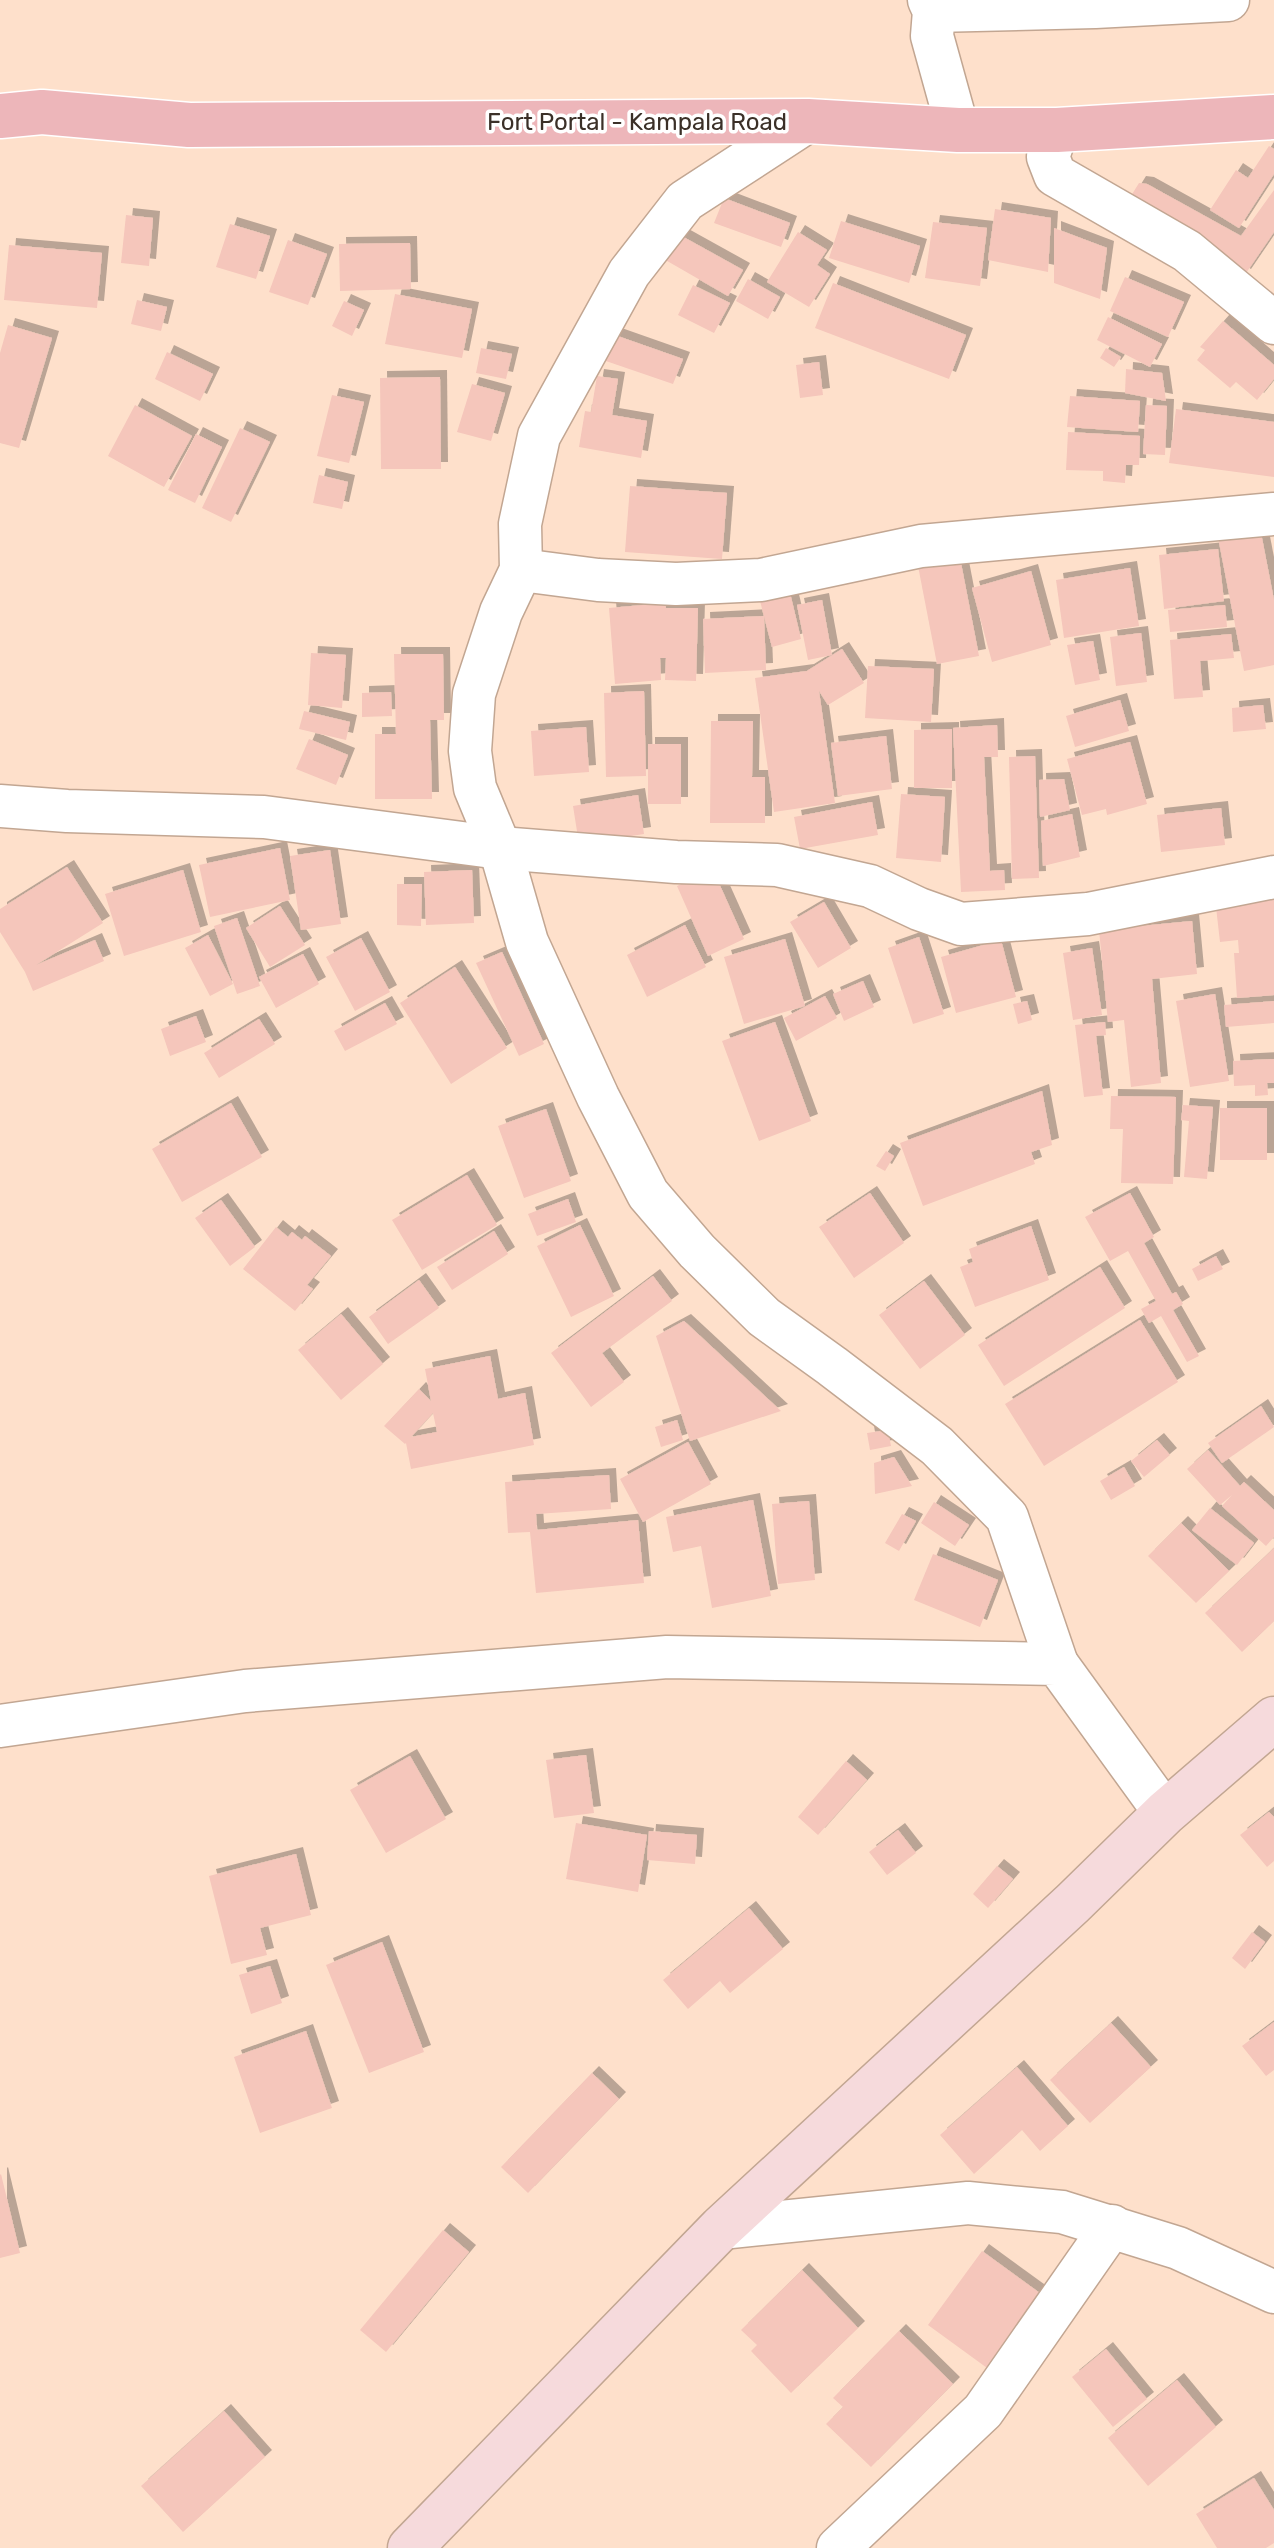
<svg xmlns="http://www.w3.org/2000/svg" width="1274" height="2548" viewBox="0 0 1274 2548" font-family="Rubik,sans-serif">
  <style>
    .building { fill: #f5c6bb; fill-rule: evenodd; filter: url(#shadow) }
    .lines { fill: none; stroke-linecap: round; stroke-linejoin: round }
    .minor-casing { stroke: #c2a692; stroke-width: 45 }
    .secondary-casing { stroke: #c2a692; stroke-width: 47 }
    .primary-casing { stroke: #fff; stroke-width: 47 }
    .minor { stroke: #fff; stroke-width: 42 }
    .secondary { stroke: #f6dadc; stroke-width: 44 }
    .primary { stroke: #edb6ba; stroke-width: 44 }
    .labels { text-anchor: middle; stroke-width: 7; stroke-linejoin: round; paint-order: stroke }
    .street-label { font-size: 24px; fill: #3b3028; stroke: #fff }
  </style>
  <defs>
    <filter id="shadow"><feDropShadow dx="7" dy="-7" stdDeviation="0" flood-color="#0004"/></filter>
  </defs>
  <rect width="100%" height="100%" fill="#fee0cb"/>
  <g class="building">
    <polygon points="1269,146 1274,149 1274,174 1239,228 1210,210 1236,170 1248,178"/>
    <polygon points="1139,183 1147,184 1241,236 1274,190 1274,232 1244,276 1126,204"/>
    <polygon points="724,198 790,223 781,247 714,223"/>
    <polygon points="995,209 1051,218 1048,272 988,260"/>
    <polygon points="126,215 153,218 149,266 121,263"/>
    <polygon points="841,221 920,246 909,283 829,258"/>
    <polygon points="933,222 987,228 980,286 925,278"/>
    <polygon points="230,224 270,236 256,279 216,267"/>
    <polygon points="1054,228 1107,248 1100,299 1054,283"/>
    <polygon points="669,229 743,270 728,296 655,254"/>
    <polygon points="798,232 827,250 817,265 830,274 809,307 767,282"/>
    <polygon points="288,240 327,254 308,305 269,292"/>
    <polygon points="410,243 411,289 340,291 339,244"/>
    <polygon points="9,245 102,253 97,308 4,300"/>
    <polygon points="1125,277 1184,302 1168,337 1110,311"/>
    <polygon points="748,279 780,297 768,319 736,301"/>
    <polygon points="833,283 966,335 949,379 815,328"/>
    <polygon points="693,285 730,303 714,333 678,315"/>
    <polygon points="395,294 472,309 462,358 385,344"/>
    <polygon points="137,300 167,307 161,331 131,324"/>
    <polygon points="344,301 364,310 352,336 332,326"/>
    <polygon points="1108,317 1162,344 1150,367 1097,340"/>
    <polygon points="1223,321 1274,365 1274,379 1257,400 1236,382 1230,388 1197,360 1205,350 1200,347"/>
    <polygon points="8,325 52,338 19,448 0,443 0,353"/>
    <polygon points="609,333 683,359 673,384 600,359"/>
    <polygon points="481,348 512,354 506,379 476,373"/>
    <polygon points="1106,348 1121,357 1114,367 1100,358"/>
    <polygon points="167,352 213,374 200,401 155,379"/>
    <polygon points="819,362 823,395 800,398 796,365"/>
    <polygon points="1126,369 1162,373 1166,401 1125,393"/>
    <polygon points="597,376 618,379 612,415 647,421 641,458 579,447 585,411 591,412"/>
    <polygon points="440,377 441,469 381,469 380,378"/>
    <polygon points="472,384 505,393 491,441 457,432"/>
    <polygon points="332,395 364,402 349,463 317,456"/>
    <polygon points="1070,396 1140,401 1138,432 1067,427"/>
    <polygon points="135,405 192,436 164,487 108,456"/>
    <polygon points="1146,405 1167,406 1165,455 1143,454"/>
    <polygon points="1176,409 1274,422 1274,477 1169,463"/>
    <polygon points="240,428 270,442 231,522 202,508"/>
    <polygon points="1068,432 1140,436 1139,465 1126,465 1125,483 1103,481 1103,471 1066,470"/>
    <polygon points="196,434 222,447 195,503 168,490"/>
    <polygon points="319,475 348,482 342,509 313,503"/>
    <polygon points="630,486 727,493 722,559 625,552"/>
    <polygon points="1260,528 1274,600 1274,665 1244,671 1218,537"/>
    <polygon points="1218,549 1224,601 1164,609 1159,555"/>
    <polygon points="960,558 979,656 937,664 918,566"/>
    <polygon points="1130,568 1139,626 1064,638 1056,580"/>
    <polygon points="1031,571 1051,645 992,662 972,588"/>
    <polygon points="790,593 801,639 772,647 760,601"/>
    <polygon points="822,600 832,655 808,660 797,605"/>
    <polygon points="665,603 666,608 698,608 696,681 665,680 666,658 660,658 661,680 615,684 609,608"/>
    <polygon points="1225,605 1227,627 1170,632 1168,610"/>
    <polygon points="764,616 766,670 705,673 703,619"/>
    <polygon points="1141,633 1147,682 1116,686 1110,637"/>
    <polygon points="1231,634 1234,658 1200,661 1203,697 1174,699 1170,640"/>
    <polygon points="1093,641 1100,680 1075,685 1067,645"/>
    <polygon points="842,649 864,683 828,705 819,691 835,803 774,812 755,678 807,671"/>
    <polygon points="311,653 346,655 342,708 308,705"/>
    <polygon points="394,654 443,654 444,720 430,720 432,799 375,799 375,734 396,734"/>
    <polygon points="868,666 934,669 931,722 865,718"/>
    <polygon points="644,691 646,776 606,777 604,693"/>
    <polygon points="391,692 392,716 362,717 362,693"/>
    <polygon points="1120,700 1129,731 1075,747 1066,716"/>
    <polygon points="1263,705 1266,729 1233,732 1232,708"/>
    <polygon points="304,711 350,722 346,740 299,729"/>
    <polygon points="711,721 753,721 752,777 765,777 765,823 710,823"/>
    <polygon points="997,725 998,757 984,757 990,871 1004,870 1005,890 961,892 953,728"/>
    <polygon points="586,727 589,772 534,776 531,731"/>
    <polygon points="952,729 952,788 914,788 914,730"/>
    <polygon points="886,736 892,789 838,796 831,743"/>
    <polygon points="309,739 348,755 336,785 296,769"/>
    <polygon points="1130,742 1147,804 1107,815 1106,809 1082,815 1067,759"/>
    <rect x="648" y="744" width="33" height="60"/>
    <polygon points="1035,756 1039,878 1012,879 1009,757"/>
    <polygon points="1064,779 1070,810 1040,817 1039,780"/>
    <polygon points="901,794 945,797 941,862 896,858"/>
    <polygon points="638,795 644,834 579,844 573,806"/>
    <polygon points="872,802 878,835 800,849 794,817"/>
    <polygon points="1221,808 1225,845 1161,852 1157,815"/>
    <polygon points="1072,814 1080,857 1043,866 1041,821"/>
    <polygon points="280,848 290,900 210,917 199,865"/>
    <polygon points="330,850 341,924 301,930 290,856"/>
    <polygon points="67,867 103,923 36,965 95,940 104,961 33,991 25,972 0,932 0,909"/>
    <polygon points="183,870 201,932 124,956 105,894"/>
    <polygon points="472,870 474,923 426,925 424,872"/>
    <polygon points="713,870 744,939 708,956 677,886"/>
    <polygon points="397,884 422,884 421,926 397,925"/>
    <polygon points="1274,899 1274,995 1237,998 1234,953 1239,953 1238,940 1220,942 1216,907"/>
    <polygon points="824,902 851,948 818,968 790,922"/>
    <polygon points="280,906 305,945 270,967 246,928"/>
    <polygon points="237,918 260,986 237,994 214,926"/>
    <polygon points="1192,921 1197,974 1152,979 1161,1083 1131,1087 1124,1020 1108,1022 1099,930"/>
    <polygon points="685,925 706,967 647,997 627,955"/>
    <polygon points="208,935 233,984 210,996 185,948"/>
    <polygon points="919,937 944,1014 913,1024 888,948"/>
    <polygon points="361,938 390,992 355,1011 326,957"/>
    <polygon points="785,939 805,1006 744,1024 724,957"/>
    <polygon points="1001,940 1016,997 956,1013 941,957"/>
    <polygon points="1092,948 1102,1015 1073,1020 1063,953"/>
    <polygon points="502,952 544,1044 519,1056 476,963"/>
    <polygon points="303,954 319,984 276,1008 259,977"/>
    <polygon points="455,967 507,1048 451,1084 400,1003"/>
    <polygon points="863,981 874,1007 844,1021 833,994"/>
    <polygon points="1215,994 1229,1081 1190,1087 1176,1001"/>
    <polygon points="825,996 837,1018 796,1041 784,1018"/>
    <polygon points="1027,1001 1032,1020 1018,1024 1013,1004"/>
    <polygon points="1274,1001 1274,1023 1226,1027 1224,1005"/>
    <polygon points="385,1003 397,1024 345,1051 334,1031"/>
    <polygon points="196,1016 206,1042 170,1056 161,1029"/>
    <polygon points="259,1019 275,1044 219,1078 204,1053"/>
    <polygon points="775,1022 811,1121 759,1141 722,1041"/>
    <polygon points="1105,1022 1106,1035 1096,1036 1103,1095 1084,1097 1075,1025"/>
    <polygon points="1274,1059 1274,1083 1267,1083 1268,1095 1255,1096 1255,1085 1234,1086 1233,1061"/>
    <polygon points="1042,1091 1052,1145 1031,1152 1035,1164 923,1206 900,1143"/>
    <polygon points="1111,1096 1176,1097 1173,1184 1121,1183 1123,1129 1110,1129"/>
    <polygon points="231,1103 262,1157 182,1202 152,1149"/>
    <polygon points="1183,1105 1213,1107 1207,1179 1184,1177 1189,1121 1181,1120"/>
    <rect x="1220" y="1108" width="47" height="52"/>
    <polygon points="546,1109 571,1181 524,1198 498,1126"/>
    <polygon points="886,1151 894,1156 885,1171 876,1166"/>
    <polygon points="467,1175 497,1225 422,1270 392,1220"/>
    <polygon points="870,1193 904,1243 854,1278 819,1227"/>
    <polygon points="1130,1193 1154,1237 1144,1243 1172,1294 1176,1292 1183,1304 1173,1310 1199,1356 1187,1362 1161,1316 1149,1323 1141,1309 1156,1301 1128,1251 1110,1261 1085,1217"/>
    <polygon points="568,1199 576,1222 537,1236 528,1214"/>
    <polygon points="221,1200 255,1247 230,1266 195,1218"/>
    <polygon points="580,1225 614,1296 571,1317 537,1246"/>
    <polygon points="1031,1226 1049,1280 975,1307 960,1267 973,1262 969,1249"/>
    <polygon points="276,1227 288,1237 292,1232 302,1240 305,1236 331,1256 307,1285 313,1289 295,1311 243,1269"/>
    <polygon points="494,1231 508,1254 452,1290 437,1267"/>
    <polygon points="1216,1256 1223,1269 1198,1281 1192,1269"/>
    <polygon points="1100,1267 1125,1308 1004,1386 978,1345"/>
    <polygon points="653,1276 672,1301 602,1353 624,1382 591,1407 551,1353"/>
    <polygon points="419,1280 439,1308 388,1344 369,1317"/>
    <polygon points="924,1281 965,1335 920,1369 879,1315"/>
    <polygon points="341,1314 383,1364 341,1400 298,1350"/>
    <polygon points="1140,1320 1178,1382 1044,1466 1005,1404"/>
    <polygon points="684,1321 781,1411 690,1441 656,1336"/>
    <path d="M 490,1356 L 498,1399 L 525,1393 L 534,1445 L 411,1469 L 406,1443 L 405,1444 L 384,1426 L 419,1389 L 431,1401 L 425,1369 ZM 433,1413 L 437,1432 L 411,1437 Z"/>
    <polygon points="1261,1406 1274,1427 1222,1463 1208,1443"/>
    <polygon points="677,1420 683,1440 661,1447 655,1427"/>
    <polygon points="888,1430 891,1446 870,1450 867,1433"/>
    <polygon points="1157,1440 1170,1455 1144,1477 1131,1461"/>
    <polygon points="688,1442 711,1484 643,1522 620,1479"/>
    <polygon points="1208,1450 1240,1486 1244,1482 1274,1510 1274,1537 1266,1546 1222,1506 1232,1495 1220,1505 1187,1469"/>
    <polygon points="894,1457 912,1486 875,1494 874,1463"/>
    <polygon points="1124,1467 1135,1486 1111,1500 1100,1481"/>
    <polygon points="609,1475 611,1509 536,1514 537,1530 638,1520 644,1583 536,1593 530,1532 508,1533 505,1482"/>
    <polygon points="753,1500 771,1596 712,1608 701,1546 673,1552 666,1517"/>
    <polygon points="809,1501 815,1580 778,1584 772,1504"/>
    <polygon points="934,1502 969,1525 955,1546 921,1523"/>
    <polygon points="1210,1508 1254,1543 1237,1565 1192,1530"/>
    <polygon points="902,1514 916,1521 899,1551 885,1543"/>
    <polygon points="1181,1523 1229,1571 1196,1603 1148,1556"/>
    <polygon points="1274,1548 1274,1621 1242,1652 1205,1613"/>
    <polygon points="933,1554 998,1580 980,1627 914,1600"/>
    <polygon points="586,1755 594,1813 554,1818 546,1760"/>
    <polygon points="410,1756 446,1819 386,1853 350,1790"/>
    <polygon points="846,1761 867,1780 818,1835 798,1817"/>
    <polygon points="1269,1812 1274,1817 1274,1861 1267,1867 1240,1835"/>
    <polygon points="576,1823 647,1835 638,1892 566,1879"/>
    <polygon points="898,1830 916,1853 887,1875 869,1852"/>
    <polygon points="649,1831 697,1835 695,1864 647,1860"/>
    <polygon points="296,1854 311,1915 260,1928 267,1955 231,1964 209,1876"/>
    <polygon points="997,1866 1013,1879 988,1908 973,1894"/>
    <polygon points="749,1908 783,1949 730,1993 720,1981 688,2009 663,1980"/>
    <polygon points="1252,1932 1265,1942 1245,1969 1232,1958"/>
    <polygon points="382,1942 424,2052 369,2073 326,1965"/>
    <polygon points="270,1966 282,2003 251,2014 239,1975"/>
    <polygon points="1274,2022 1274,2070 1266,2076 1242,2046"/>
    <polygon points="1111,2023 1151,2067 1090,2123 1050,2080"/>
    <polygon points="306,2031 332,2108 260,2133 234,2057"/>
    <polygon points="1017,2067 1068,2126 1040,2151 1022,2130 974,2174 940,2135"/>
    <polygon points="592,2073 619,2099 528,2193 501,2167"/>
    <polygon points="1,2174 20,2253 0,2258 0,2175"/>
    <polygon points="443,2230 469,2252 386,2352 360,2330"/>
    <polygon points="982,2251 1048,2299 994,2373 928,2325"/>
    <polygon points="802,2270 858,2328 791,2393 751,2351 757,2345 741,2330"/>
    <polygon points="899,2331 953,2384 871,2467 826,2424 843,2407 833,2398"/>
    <polygon points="1106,2349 1147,2399 1113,2427 1072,2377"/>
    <polygon points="1177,2380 1216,2427 1148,2486 1108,2438"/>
    <polygon points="224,2411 265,2457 183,2532 141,2486"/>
    <polygon points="1254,2478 1274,2510 1274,2543 1266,2548 1217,2548 1196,2514"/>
  </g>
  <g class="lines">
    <g class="minor-casing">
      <g id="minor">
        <polyline points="929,0 934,11 932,36 958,130"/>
        <polyline points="934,11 1095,7 1228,0"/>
        <polyline points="808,121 685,201 629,273 539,436 520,524 521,570 501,612 474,694 470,751 475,788 500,848 527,942 598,1097 648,1194 697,1251 764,1317 832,1366 937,1446 1007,1517 1057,1664"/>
        <polyline points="1057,130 1048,157 1055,175 1187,251 1274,323"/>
        <polyline points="521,570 598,580 676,584 761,580 921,546 1274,514"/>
        <polyline points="0,806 67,811 264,817 500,848 676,862 777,865 870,886 919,909 961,924 1088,914 1274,877"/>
        <polyline points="0,1726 245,1691 667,1657 1057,1664 1165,1813"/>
        <polyline points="721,2228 968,2203 1062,2212 1178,2248 1274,2292"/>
        <polyline points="838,2548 983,2411 1112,2226"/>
      </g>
    </g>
    <g class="secondary-casing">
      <polyline id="secondary" points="410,2548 721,2228 1073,1903 1165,1813 1274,1719"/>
    </g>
    <g class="primary-casing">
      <polyline id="primary" points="0,116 42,112 189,125 808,121 958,130 1057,130 1274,117"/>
    </g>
    <use href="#minor" class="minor"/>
    <use href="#secondary" class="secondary"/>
    <use href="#primary" class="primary"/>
  </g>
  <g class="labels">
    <g class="street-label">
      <text x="637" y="130">Fort Portal - Kampala Road</text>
    </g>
  </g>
</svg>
